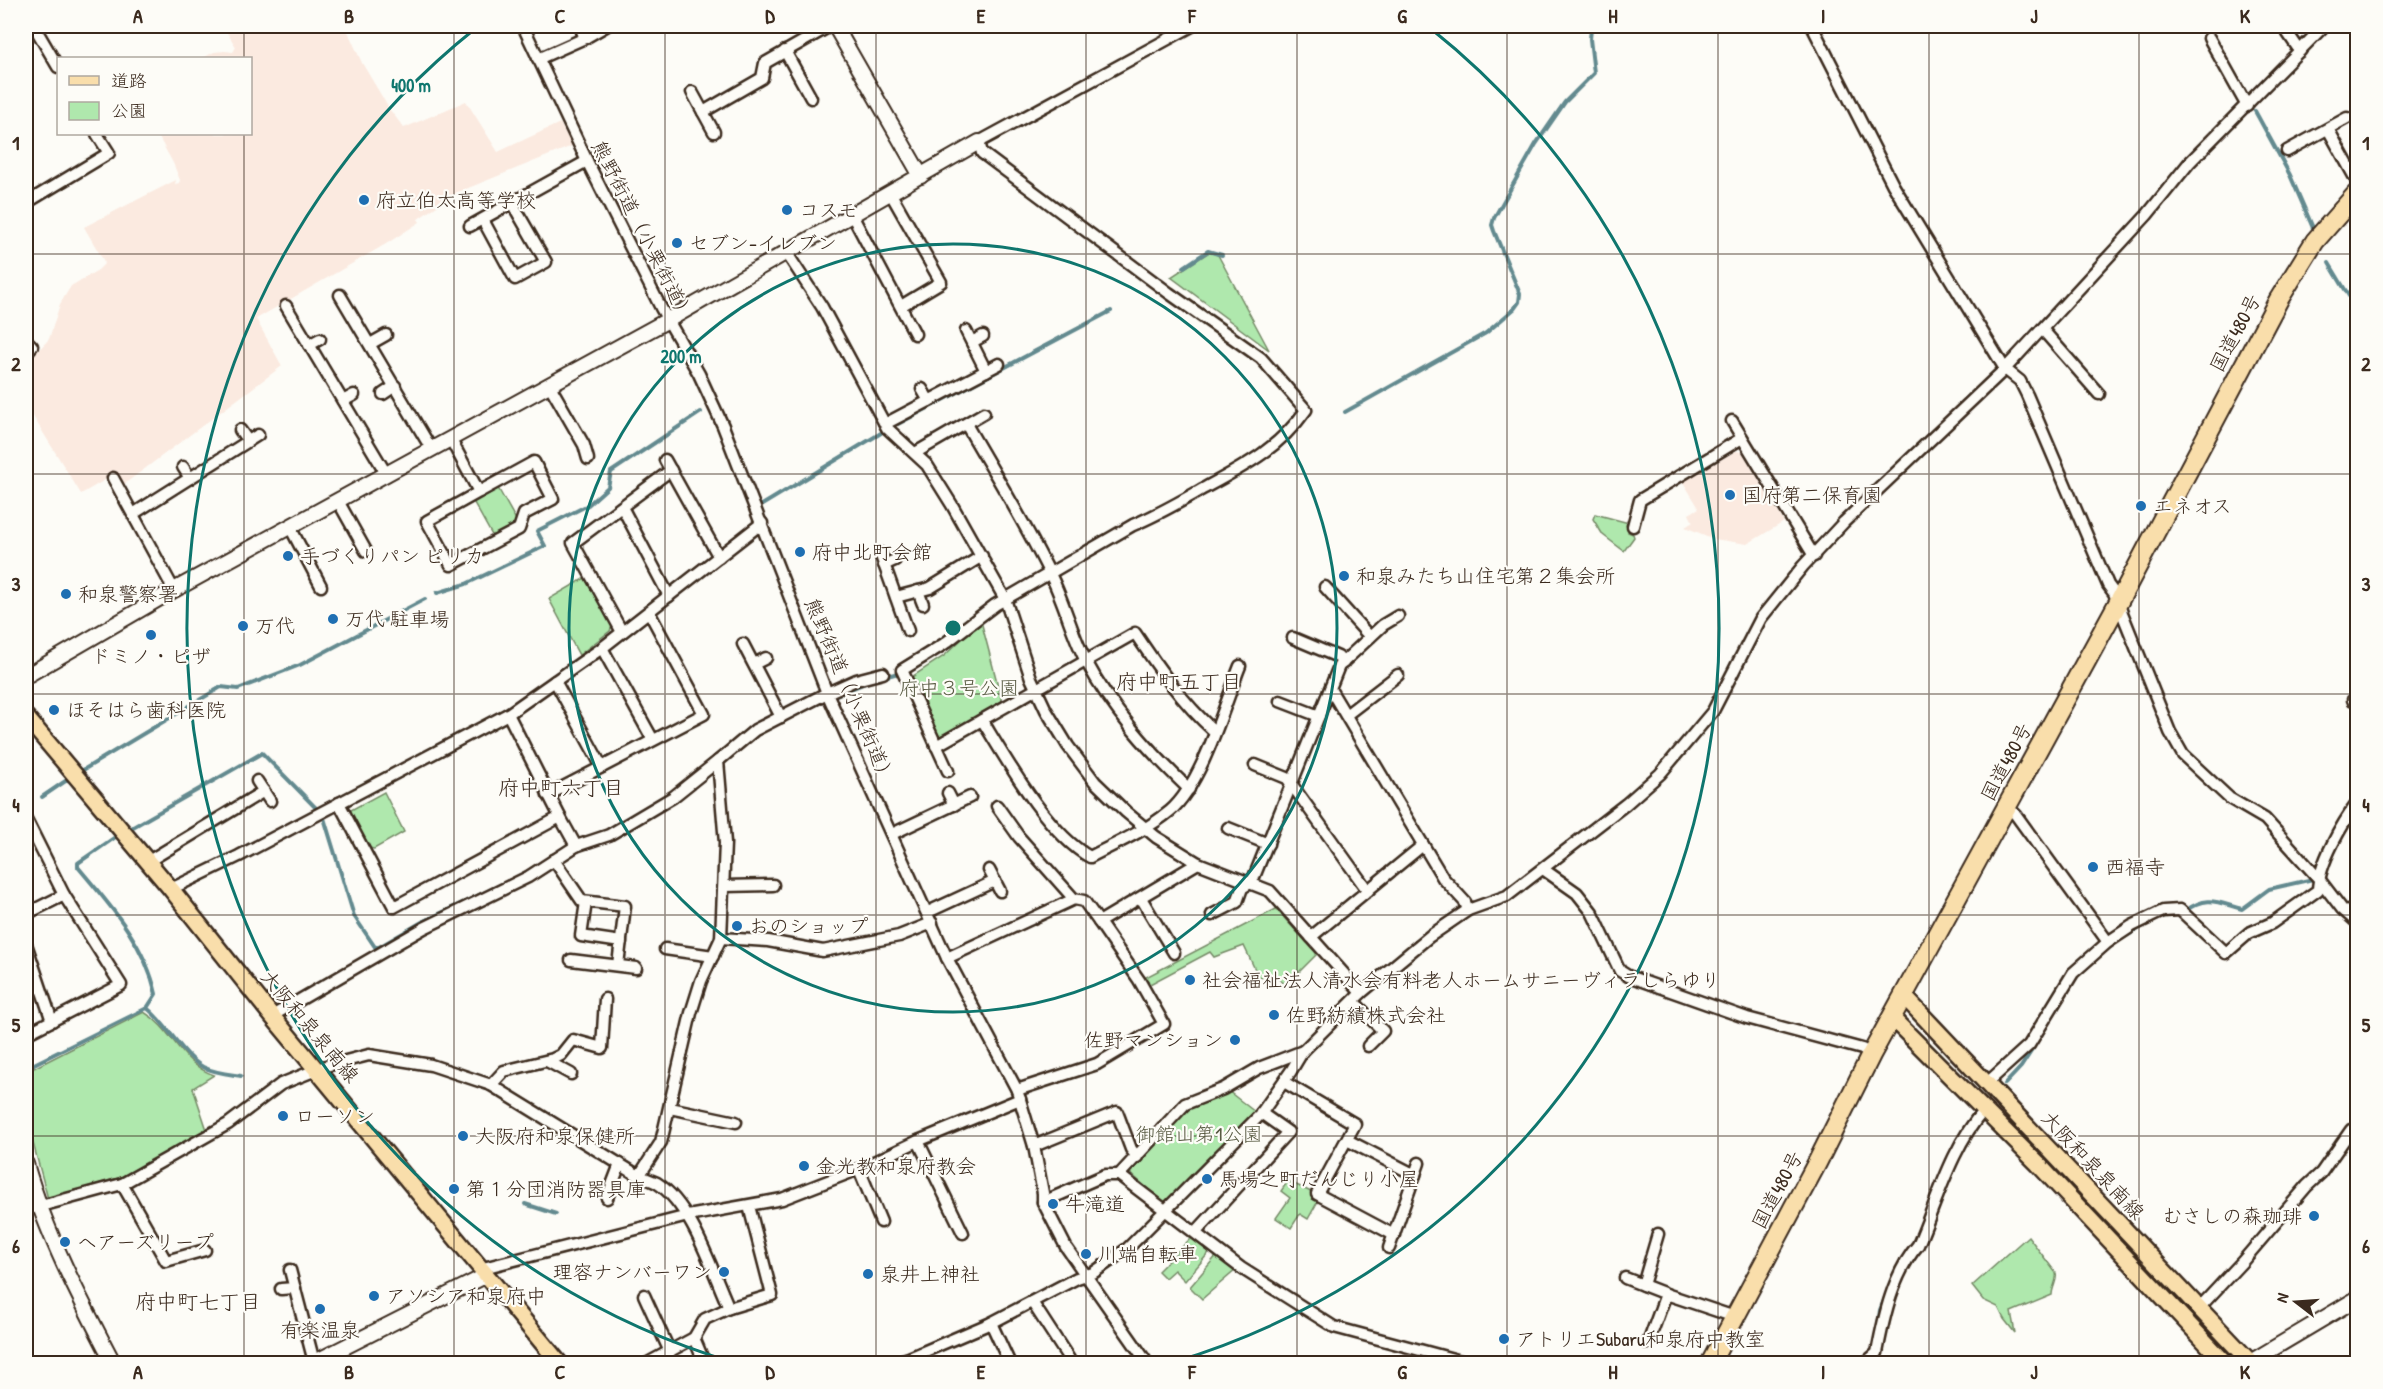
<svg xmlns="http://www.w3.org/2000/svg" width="2383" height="1389" viewBox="0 0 2383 1389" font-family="'Patrick Hand','Klee One',sans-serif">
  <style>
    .built { fill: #fbeae0 }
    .green { fill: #afe8ad; stroke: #758966; stroke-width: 1.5 }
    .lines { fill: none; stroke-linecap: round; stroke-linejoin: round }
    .stream { stroke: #638a8f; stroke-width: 4 }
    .street-casing { stroke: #3b2a1e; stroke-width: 15 }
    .secondary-casing { stroke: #3b2a1e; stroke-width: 18 }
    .primary-casing { stroke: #3b2a1e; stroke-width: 20 }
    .highway-casing { stroke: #3b2a1e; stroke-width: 22 }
    .street { stroke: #fdfcf7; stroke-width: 10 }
    .secondary { stroke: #fdfcf7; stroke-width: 14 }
    .primary { stroke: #f9deab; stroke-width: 15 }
    .highway { stroke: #f9deab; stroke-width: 18 }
    .grid { fill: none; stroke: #3b2a1e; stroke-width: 1.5; stroke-opacity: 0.55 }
    .ring { fill: none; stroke: #0f766e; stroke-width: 3 }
    .poi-dot { fill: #1f6fb2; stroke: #fdfcf7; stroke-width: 2 }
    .labels { text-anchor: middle; stroke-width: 4.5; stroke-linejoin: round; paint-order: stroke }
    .poi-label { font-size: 20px; fill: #3b2a1e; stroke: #fdfcf7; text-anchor: start }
    .street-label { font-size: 20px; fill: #3b2a1e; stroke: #fdfcf7 }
    .park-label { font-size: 20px; fill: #585a42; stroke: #fdfcf7 }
    .neighbourhood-label { font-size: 21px; fill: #3b2a1e; stroke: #fdfcf7 }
    .centre { fill: #0f766e; stroke: #fdfcf7; stroke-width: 3 }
    .ring-label { font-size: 18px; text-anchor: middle; font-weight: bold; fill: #0f766e; stroke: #fdfcf7; stroke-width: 4.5; stroke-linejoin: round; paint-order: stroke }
    .neatline { fill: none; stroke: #3b2a1e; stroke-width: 2 }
    .grid-label { font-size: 20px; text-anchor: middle; font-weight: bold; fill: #3b2a1e }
  </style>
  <rect width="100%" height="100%" fill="#fdfcf7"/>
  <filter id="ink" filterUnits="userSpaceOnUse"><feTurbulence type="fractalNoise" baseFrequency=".0167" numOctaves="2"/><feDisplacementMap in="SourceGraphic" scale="12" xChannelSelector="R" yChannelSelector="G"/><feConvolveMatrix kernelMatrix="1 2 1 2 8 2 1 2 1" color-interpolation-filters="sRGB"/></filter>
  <g filter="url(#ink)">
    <g class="built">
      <polygon points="223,26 346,27 362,63 390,110 404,128 466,101 498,152 560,123 572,146 456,193 418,219 420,222 386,244 256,319 282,366 123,485 117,473 81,494 26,405 26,364 49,339 60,304 71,286 98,270 105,263 84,227 176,180 175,184 179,183 180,180 173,163 157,134 250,134 250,58 203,58 214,52 225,51 233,52 236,47"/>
      <polygon points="1736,451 1742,452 1784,522 1747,544 1714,539 1685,527 1693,522 1689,514 1699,508 1683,482"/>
    </g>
    <g class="green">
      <polygon points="1209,252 1218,255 1269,350 1171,277"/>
      <polygon points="498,488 516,520 514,526 493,537 473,501"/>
      <polygon points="1595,514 1629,523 1628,532 1633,534 1634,537 1624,551 1603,535 1593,519"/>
      <polygon points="585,578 612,626 610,631 579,655 549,599"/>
      <polygon points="981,621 1003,705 938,742 910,678 944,656"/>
      <polygon points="384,792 404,832 374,849 369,848 349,811"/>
      <polygon points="1276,909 1317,954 1286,985 1274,975 1259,978 1244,946 1214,957 1210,952 1150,984 1146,977"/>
      <path d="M 144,1012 C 173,1029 180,1064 214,1075 L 193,1088 L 207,1130 L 121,1177 L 48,1199 L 26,1117 L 26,1072 Z"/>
      <polygon points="1228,1091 1255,1112 1167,1206 1129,1172 1186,1110 1205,1099"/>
      <polygon points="1288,1181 1313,1193 1312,1197 1318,1201 1308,1219 1300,1214 1291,1228 1276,1218 1290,1198 1281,1191"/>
      <polygon points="1194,1235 1212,1249 1185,1281 1174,1270 1165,1278 1158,1271"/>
      <path d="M 2028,1236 L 2056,1273 C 2058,1281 2052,1287 2052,1295 L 2011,1312 L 2015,1333 L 2004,1319 L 1998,1307 L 1983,1300 L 1972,1286 Z"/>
      <polygon points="1218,1254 1237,1269 1202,1299 1190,1287"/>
    </g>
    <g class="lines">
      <g class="stream">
        <polyline points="2205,26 2211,35"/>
        <polyline points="2255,111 2290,175 2313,228"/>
        <polyline points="2329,263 2358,311"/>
        <polyline points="1184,267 1208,251 1222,255"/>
        <polyline points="1345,412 1486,333 1514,309 1519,302 1520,294 1494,231 1492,225 1494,218 1536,144 1565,102 1594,73 1590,39 1591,29 1596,26"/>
        <polyline points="898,424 1111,311"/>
        <polyline points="762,505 881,433"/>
        <polyline points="437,593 466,584 545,546 537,531 588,505 608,487 611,472 701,412"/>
        <polyline points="884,677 898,673"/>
        <polyline points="834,696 868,682"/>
        <polyline points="813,706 826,700"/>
        <polyline points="83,770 221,687 238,689 300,665 425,599"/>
        <polyline points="42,797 67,780"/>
        <polyline points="324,818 354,916 375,947 379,947 422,922 513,879"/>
        <polyline points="133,827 262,753 316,808"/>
        <path d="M 2185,911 C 2208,895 2216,902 2242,909 L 2269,889 L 2313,879"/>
        <polyline points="2159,917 2175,915"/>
        <polyline points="2123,938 2147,924"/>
        <path d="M 147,1008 C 167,1024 183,1056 203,1067 C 215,1073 228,1074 241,1076"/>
        <path d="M 26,1068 L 147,1008 L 156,994 C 145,944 110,905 78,867 L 78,863 L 114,838"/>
        <polyline points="2005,1084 2021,1067 2034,1047"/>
        <polyline points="525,1204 556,1214"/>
        <polyline points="1878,1326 1880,1310 1885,1298"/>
      </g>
      <g class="street-casing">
        <g id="street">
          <polyline points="34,26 58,67"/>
          <polyline points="523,26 587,161 661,308 699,374 723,426 827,693 947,958 1017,1090 1034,1146 1043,1193 1043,1202 1066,1247 1148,1364"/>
          <polyline points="580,26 585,38"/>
          <polyline points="1812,26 1893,185 2005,369 2020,381 2027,395 2108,585 2114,593 2170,732 2183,755 2229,798 2265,819 2319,879 2342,909 2358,923"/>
          <polyline points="2283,26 2300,51"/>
          <polyline points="2209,38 2247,106"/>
          <polyline points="785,51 811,98"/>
          <polyline points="538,59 585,38 606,26"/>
          <polyline points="692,92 714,132"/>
          <polyline points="703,112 762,78 765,63 830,26"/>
          <polyline points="2328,129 2358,183"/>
          <polyline points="2287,151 2347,118"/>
          <polyline points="891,194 941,282 901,306"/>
          <polyline points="26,203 109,153 97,134"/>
          <polyline points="852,215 915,334"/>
          <polyline points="483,220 515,279 546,262 512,203"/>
          <polyline points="470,226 587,161"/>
          <polyline points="786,252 822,307 887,428 927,465 952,505 1005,599 1031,678 1046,710 1068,746 1095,782 1126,812 1156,837 1198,863"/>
          <polyline points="340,295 432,450"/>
          <polyline points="286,306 387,475"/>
          <polyline points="2042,329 2099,394"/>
          <polyline points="966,331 986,371"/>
          <polyline points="26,340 32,346 26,353"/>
          <polyline points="972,342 983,336"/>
          <polyline points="370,344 386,335"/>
          <polyline points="309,345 320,339"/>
          <polyline points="550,386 584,445 588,459"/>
          <polyline points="922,389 929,401"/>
          <polyline points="383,394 395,386"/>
          <polyline points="343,401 354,395"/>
          <polyline points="1732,421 1814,556"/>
          <polyline points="885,424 999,364"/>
          <path d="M 966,424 C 994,473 1024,521 1049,572 C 1064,600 1071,633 1086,661 C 1112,710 1149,751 1189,789"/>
          <polyline points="240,430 248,441"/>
          <polyline points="451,440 479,492 427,521 451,565 519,529 524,514 553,499 534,462 479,492"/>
          <polyline points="915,453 984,413"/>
          <polyline points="665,460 719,557"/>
          <polyline points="183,467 190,478"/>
          <polyline points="113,478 174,590"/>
          <polyline points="338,501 366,551"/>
          <polyline points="622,507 669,596"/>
          <polyline points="133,514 258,435"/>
          <polyline points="1633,526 1640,500 1742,438"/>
          <polyline points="290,527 321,586"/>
          <polyline points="880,553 908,631"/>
          <polyline points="884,565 895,560"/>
          <polyline points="1325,587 1370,637"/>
          <polyline points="918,591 923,604"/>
          <polyline points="896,597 930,588 982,556"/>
          <polyline points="622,632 573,543 671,470"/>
          <polyline points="1293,638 1338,657 1343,663"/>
          <polyline points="743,644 781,717"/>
          <polyline points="602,648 653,740"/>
          <polyline points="754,664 766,658"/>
          <polyline points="555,681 602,767"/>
          <polyline points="1330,689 1443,878 1465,902 1468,910"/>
          <polyline points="2353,700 2358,701"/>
          <polyline points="1280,701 1319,716"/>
          <polyline points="508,714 560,817 576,846 609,835 673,797 718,761"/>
          <polyline points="1346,715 1398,675"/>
          <path d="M 982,720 C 1007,761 1048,834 1090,857 C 1117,843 1147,830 1170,811 C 1202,784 1224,706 1240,666"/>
          <path d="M 936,746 L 1135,633 C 1159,669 1182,702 1214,731"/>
          <polyline points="1255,765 1287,778 1368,891"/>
          <path d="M 948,771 L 902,670 L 944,644 L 995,605 L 1133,525 C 1160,514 1183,500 1208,486 C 1247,465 1280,447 1306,410 L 1261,358 L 1169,293 L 982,153 L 979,142 L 1192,26"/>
          <polyline points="257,781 270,801"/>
          <polyline points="948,793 954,805"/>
          <polyline points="548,795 704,714 649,612"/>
          <polyline points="339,803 394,907 560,817"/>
          <polyline points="997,806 1019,837 1074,899"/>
          <polyline points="2008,807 2016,815 2108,942"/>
          <polyline points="26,819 64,895"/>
          <polyline points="1228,828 1268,844"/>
          <polyline points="892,834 970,797"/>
          <polyline points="554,860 582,901 625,906 618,965"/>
          <polyline points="147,862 264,791"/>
          <polyline points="1543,869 1577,893 1592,912 1620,971 1628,976 1747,1018 1862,1049 1871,1055"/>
          <polyline points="989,870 1000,891"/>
          <polyline points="725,886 773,885"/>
          <polyline points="171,889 239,856 508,714 602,648 762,523"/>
          <polyline points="1141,898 1174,953"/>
          <polyline points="586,902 581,936 621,942"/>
          <polyline points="928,912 995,881"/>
          <polyline points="26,914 64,895 121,985 26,1034"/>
          <polyline points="1212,915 1237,902 1242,888 1250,883 1254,877 1339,666 1383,625 1398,616"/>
          <polyline points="1311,937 1423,845"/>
          <polyline points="721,938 768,941 823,951 899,936 932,923"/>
          <polyline points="26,944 52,1021"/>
          <polyline points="665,949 713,956"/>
          <polyline points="947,958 1074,899 1084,901 1099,922"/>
          <polyline points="571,960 636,968"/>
          <polyline points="1354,1002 1383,1031 1368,1046"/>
          <polyline points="272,1016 424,928 528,877 576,846"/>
          <polyline points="547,1061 571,1074"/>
          <polyline points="1284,1082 1355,1124 1317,1194 1394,1235"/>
          <path d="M 1987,1083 L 2029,1045 L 2073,973 L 2108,942 L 2132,926 L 2163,911 L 2180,910 L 2226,953 L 2249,933 L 2272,923 L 2318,890 C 2319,863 2342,824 2358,802"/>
          <polyline points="491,1085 504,1071 553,1059 561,1055 573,1040 602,1048 605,999"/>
          <polyline points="1017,1090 1097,1064 1164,1024 1139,980 1099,922 1198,863 1270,891 1361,993"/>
          <polyline points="670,1108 736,1122"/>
          <polyline points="1347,1140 1415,1175"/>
          <polyline points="918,1141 963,1233"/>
          <polyline points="1034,1146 1117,1112 1131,1149 1137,1157"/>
          <polyline points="859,1169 881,1222"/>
          <polyline points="1119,1175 1185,1104 1223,1089 1259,1068 1303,1051"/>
          <polyline points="639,1176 661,1142 691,1013 701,981 721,938 725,843 718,761 755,730 827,693 856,680 883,673"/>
          <polyline points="122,1184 166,1261 205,1250"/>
          <polyline points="607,1198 620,1164"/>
          <polyline points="1043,1202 1105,1175 1119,1175 1241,1268 1334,1327 1472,1364"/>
          <path d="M 26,1210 L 122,1184 L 228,1124 L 281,1084 L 326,1066 L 369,1055 L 431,1065 L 491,1085 L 639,1176 C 645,1178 651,1180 657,1183 C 692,1205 712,1271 729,1308"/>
          <polyline points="1196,1232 1288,1132 1261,1113"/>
          <polyline points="1389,1248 1419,1163"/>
          <polyline points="290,1270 314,1362"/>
          <polyline points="485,1273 487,1267 688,1216 782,1199 859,1169 918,1141 1020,1099"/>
          <polyline points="1625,1278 1666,1294 1735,1317"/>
          <polyline points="1643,1285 1658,1234"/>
          <polyline points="281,1289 295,1288"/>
          <polyline points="644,1295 670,1352"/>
          <polyline points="1032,1302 1069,1359"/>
          <polyline points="2199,1308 2242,1262 2307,1186 2321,1173 2351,1130"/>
          <polyline points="991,1323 1010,1364"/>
          <polyline points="694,1338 705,1364"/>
          <polyline points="1648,1343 1666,1294"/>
          <polyline points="646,1364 694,1338 705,1319 729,1308 772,1295 749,1206"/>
          <polyline points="890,1364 909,1358 991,1323 1077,1278 1093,1273 1127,1249 1260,1115 1291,1071 1303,1051 1361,993 1430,936 1468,910 1507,896 1626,804 1660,774 1713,711 1761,618 1803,566 1844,522 2005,369 2147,215 2189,163 2324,26"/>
          <path d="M 1864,1364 L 1877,1353 C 1884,1316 1893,1274 1918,1245 C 1937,1201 1952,1146 1984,1110"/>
        </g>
      </g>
      <g class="secondary-casing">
        <g id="secondary">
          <polyline points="835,26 921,176"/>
          <polyline points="26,676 174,590 668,320 979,142"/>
          <path d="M 26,1164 C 46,1234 80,1299 114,1364"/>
          <polyline points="311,1364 481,1278 485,1273"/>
          <polyline points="2247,1364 2358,1298"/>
        </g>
      </g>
      <g class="primary-casing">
        <g id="primary">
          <polyline points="26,717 171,889 272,1016 560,1364"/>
          <polyline points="1904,996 2252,1364"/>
          <polyline points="1892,1018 2038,1164 2226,1364"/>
        </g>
      </g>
      <g class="highway-casing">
        <polyline id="highway" points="1710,1364 1817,1163 1871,1055 2118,603 2279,299 2315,241 2358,192"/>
      </g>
      <use href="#street" class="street"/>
      <use href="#secondary" class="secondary"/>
      <use href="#primary" class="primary"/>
      <use href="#highway" class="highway"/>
    </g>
  </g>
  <path class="grid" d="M 244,26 L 244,58M 454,26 L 454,1364M 665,26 L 665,1364M 876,26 L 876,1364M 1086,26 L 1086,1364M 1297,26 L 1297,1364M 1507,26 L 1507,1364M 1718,26 L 1718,1364M 1929,26 L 1929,1364M 2139,26 L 2139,1364M 244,134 L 244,1364M 26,254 L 2358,254M 26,474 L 2358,474M 26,694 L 2358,694M 26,915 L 2358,915M 26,1136 L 2358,1136"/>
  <g class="ring">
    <circle cx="953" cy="628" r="384"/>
    <path d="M735 1363A767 767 0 0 1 476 28M1430 28A767 767 0 0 1 1171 1363"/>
  </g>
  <g class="poi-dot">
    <circle cx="364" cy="200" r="6"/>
    <circle cx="787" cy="210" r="6"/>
    <circle cx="677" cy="243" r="6"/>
    <circle cx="1730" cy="495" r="6"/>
    <circle cx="2141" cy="506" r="6"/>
    <circle cx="800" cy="552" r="6"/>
    <circle cx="288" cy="556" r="6"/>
    <circle cx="1344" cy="576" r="6"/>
    <circle cx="66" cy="594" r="6"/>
    <circle cx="333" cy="619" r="6"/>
    <circle cx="243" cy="626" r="6"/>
    <circle cx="151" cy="635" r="6"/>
    <circle cx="54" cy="710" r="6"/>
    <circle cx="2093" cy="867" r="6"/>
    <circle cx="737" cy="926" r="6"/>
    <circle cx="1190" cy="980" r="6"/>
    <circle cx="1274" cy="1015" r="6"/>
    <circle cx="1235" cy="1040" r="6"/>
    <circle cx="283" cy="1116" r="6"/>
    <circle cx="463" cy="1136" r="6"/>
    <circle cx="804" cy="1166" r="6"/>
    <circle cx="1207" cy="1179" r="6"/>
    <circle cx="454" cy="1189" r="6"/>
    <circle cx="1053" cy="1204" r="6"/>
    <circle cx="2314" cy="1216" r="6"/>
    <circle cx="65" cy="1242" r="6"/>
    <circle cx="1086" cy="1254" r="6"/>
    <circle cx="724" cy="1272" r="6"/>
    <circle cx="868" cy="1274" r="6"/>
    <circle cx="374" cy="1296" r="6"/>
    <circle cx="320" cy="1309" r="6"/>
    <circle cx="1504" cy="1339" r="6"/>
  </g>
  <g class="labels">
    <g class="poi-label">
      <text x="376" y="207">府立伯太高等学校</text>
      <text x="799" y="217">コスモ</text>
      <text x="689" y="250">セブン-イレブン</text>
      <text x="1742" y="502">国府第二保育園</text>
      <text x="2153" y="513">エネオス</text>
      <text x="812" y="559">府中北町会館</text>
      <text x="300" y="563">手づくりパン ピリカ</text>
      <text x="1356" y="583">和泉みたち山住宅第２集会所</text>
      <text x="78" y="601">和泉警察署</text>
      <text x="345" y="626">万代 駐車場</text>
      <text x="255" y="633">万代</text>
      <text x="151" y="663" text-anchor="middle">ドミノ・ピザ</text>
      <text x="66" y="717">ほそはら歯科医院</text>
      <text x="2105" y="874">西福寺</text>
      <text x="749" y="933">おのショップ</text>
      <text x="1202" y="987">社会福祉法人清水会有料老人ホームサニーヴィラしらゆり</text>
      <text x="1286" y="1022">佐野紡績株式会社</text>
      <text x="1223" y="1047" text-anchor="end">佐野マンション</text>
      <text x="295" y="1123">ローソン</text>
      <text x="475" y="1143">大阪府和泉保健所</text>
      <text x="816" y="1173">金光教和泉府教会</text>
      <text x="1219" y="1186">馬場之町だんじり小屋</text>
      <text x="466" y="1196">第１分団消防器具庫</text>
      <text x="1065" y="1211">牛滝道</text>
      <text x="2302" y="1223" text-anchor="end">むさしの森珈琲</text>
      <text x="77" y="1249">ヘアーズリープ</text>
      <text x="1098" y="1261">川端自転車</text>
      <text x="712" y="1279" text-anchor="end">理容ナンバーワン</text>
      <text x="880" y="1281">泉井上神社</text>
      <text x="386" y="1303">アソシア和泉府中</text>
      <text x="320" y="1337" text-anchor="middle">有楽温泉</text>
      <text x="1516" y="1346">アトリエSubaru和泉府中教室</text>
    </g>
    <g class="street-label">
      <text transform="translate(643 231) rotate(63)" y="7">熊野街道（小栗街道）</text>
      <text transform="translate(2235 333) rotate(-62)" y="7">国道480号</text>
      <text transform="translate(850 691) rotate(67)" y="7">熊野街道（小栗街道）</text>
      <text transform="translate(2006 762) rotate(-62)" y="7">国道480号</text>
      <text transform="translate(310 1026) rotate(50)" y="7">大阪和泉泉南線</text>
      <text transform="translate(2093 1165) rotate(47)" y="7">大阪和泉泉南線</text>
      <text transform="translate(1777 1190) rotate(-62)" y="7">国道480号</text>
    </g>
    <g class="park-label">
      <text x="959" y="695">府中３号公園</text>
      <text x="1199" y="1141">御館山第1公園</text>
    </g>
    <g class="neighbourhood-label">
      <text x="1179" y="689">府中町五丁目</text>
      <text x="561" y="795">府中町六丁目</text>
      <text x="198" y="1309">府中町七丁目</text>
    </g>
  </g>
  <circle cx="953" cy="628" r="9" class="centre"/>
  <g class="ring-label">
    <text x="411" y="92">400 m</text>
    <text x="681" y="363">200 m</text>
  </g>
  <rect width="2383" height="1389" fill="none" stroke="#fdfcf7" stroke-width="66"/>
  <rect x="57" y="57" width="195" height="78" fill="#fdfcf7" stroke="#afa8a0" stroke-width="1.5"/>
  <rect x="69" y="76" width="30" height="9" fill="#f9deab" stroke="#afa8a0" stroke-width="1.5"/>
  <text x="111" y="87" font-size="18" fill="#3b2a1e">道路</text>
  <rect x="69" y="102" width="30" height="18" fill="#afe8ad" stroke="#afa8a0" stroke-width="1.5"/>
  <text x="111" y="117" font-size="18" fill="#3b2a1e">公園</text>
  <g transform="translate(2296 1302) rotate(287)" stroke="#fdfcf7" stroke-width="4.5" paint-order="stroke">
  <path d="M0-4.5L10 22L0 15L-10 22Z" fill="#3b2a1e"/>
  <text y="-9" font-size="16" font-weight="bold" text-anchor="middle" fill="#3b2a1e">N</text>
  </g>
  <rect x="33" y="33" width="2317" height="1323" class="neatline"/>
  <g class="grid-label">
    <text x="138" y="23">A</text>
    <text x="349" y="23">B</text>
    <text x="560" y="23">C</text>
    <text x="770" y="23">D</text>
    <text x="981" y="23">E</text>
    <text x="1192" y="23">F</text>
    <text x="1402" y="23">G</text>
    <text x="1613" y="23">H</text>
    <text x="1823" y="23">I</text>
    <text x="2034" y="23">J</text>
    <text x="2245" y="23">K</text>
    <text x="16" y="150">1</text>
    <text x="2366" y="150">1</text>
    <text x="16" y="371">2</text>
    <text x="2366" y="371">2</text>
    <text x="16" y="591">3</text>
    <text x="2366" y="591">3</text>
    <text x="16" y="812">4</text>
    <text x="2366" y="812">4</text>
    <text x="16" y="1032">5</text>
    <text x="2366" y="1032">5</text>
    <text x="16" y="1253">6</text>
    <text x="2366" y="1253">6</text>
    <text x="138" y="1379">A</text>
    <text x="349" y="1379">B</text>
    <text x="560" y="1379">C</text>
    <text x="770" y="1379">D</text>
    <text x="981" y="1379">E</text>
    <text x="1192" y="1379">F</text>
    <text x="1402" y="1379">G</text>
    <text x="1613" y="1379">H</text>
    <text x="1823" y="1379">I</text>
    <text x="2034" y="1379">J</text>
    <text x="2245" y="1379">K</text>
  </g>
</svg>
